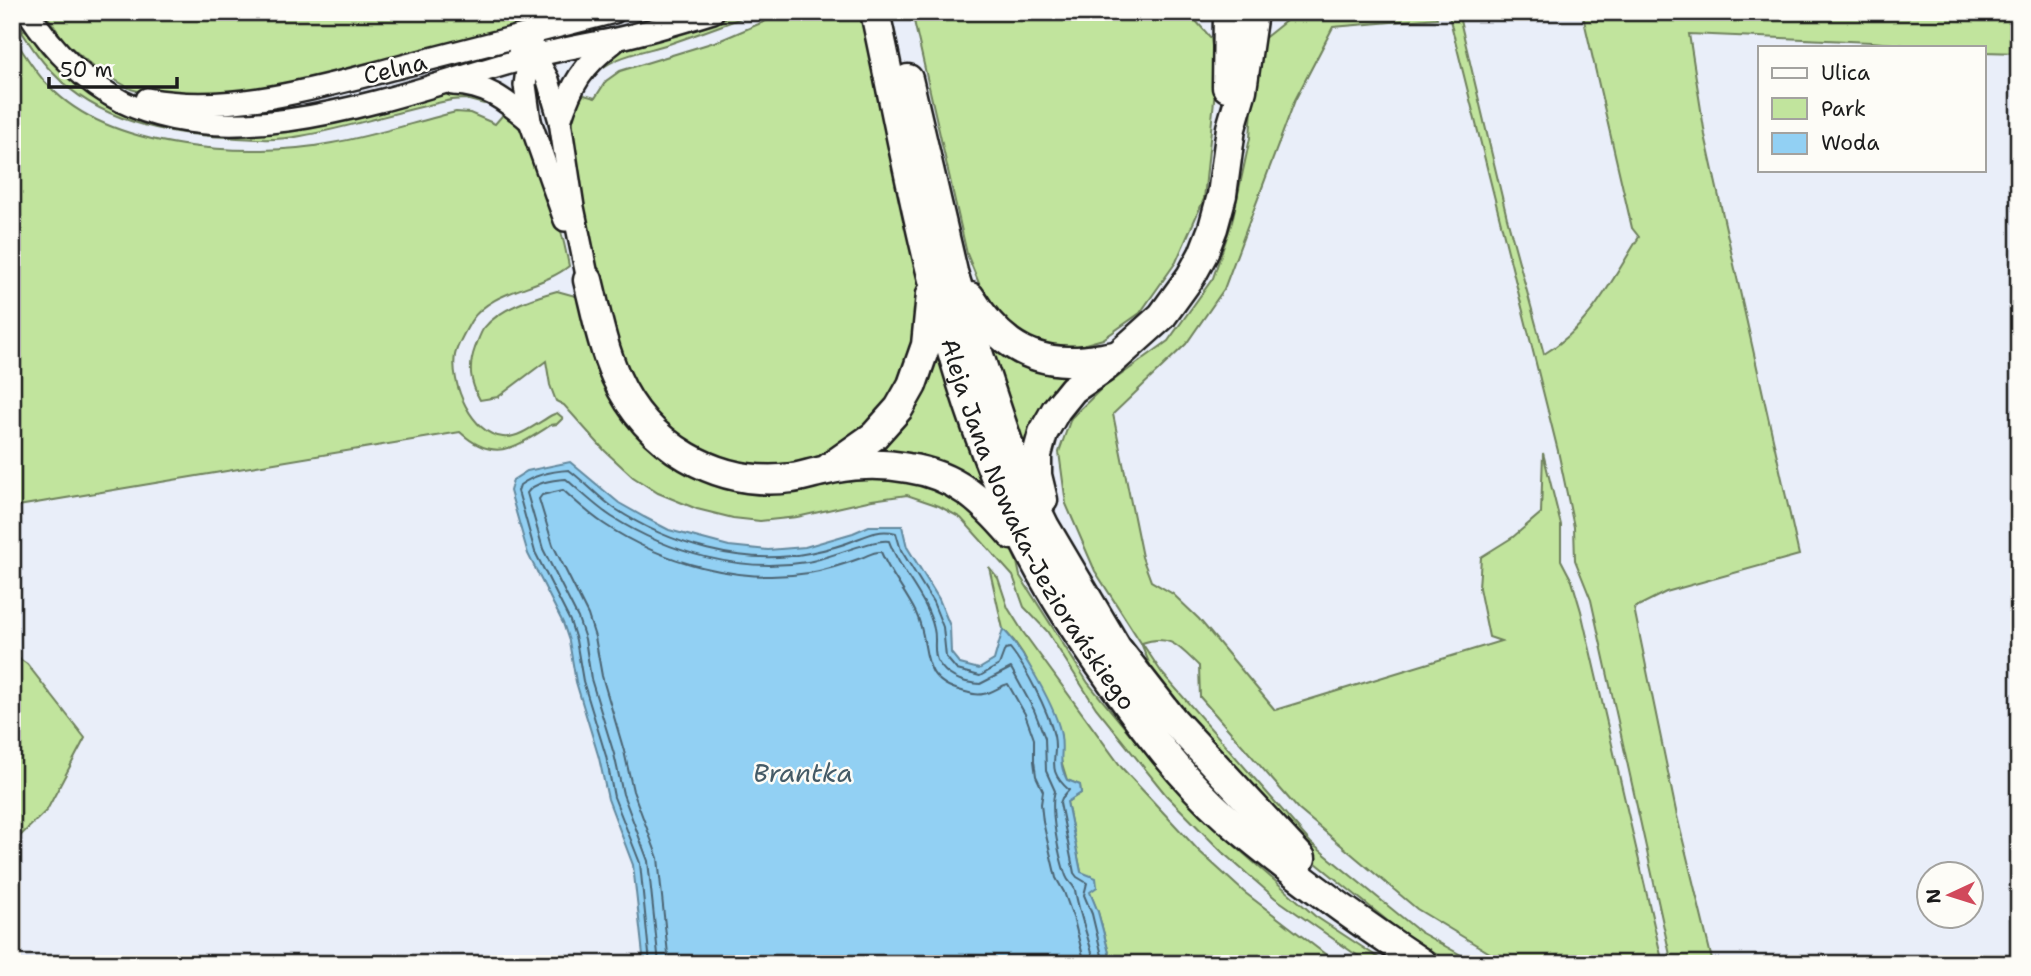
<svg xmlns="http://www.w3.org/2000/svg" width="2031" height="976" viewBox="0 0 2031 976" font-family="'Shantell Sans',sans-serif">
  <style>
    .built { fill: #dbe4fa }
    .green { fill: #c1e49d; stroke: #6e805c; stroke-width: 2 }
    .water { fill: #92d0f3; stroke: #63889d; stroke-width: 2 }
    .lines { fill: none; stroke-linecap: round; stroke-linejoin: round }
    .shore { stroke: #4b6472; stroke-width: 2 }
    .tertiary-casing { stroke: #1c1c1c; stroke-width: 26 }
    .primary-casing { stroke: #1c1c1c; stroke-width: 33 }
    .tertiary { stroke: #fdfcf7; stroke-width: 21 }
    .primary { stroke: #fdfcf7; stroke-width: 28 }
    .labels { text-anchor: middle; stroke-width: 5; stroke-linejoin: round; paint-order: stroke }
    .street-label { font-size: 24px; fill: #1c1c1c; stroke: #fdfcf7 }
    .water-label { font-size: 26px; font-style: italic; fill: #455b67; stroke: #fdfcf7 }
  </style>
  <rect width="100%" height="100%" fill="#e9eef9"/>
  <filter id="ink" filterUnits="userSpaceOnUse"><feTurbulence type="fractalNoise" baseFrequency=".0143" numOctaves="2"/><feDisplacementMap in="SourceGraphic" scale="14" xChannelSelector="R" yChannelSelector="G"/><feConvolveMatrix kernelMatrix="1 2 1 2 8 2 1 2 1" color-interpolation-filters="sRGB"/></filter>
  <g filter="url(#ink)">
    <polygon class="built" points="12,12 258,12 206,16 146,17 106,13"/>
    <g class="green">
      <polygon points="258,12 574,12 261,92 151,95 131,89 96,69 65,42 45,13 106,13 146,17 206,16"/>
      <path d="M 738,12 L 756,12 C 727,24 698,34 669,44 C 640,53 613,55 590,78 L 613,52 L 707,25 Z"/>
      <polygon points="787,12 863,12 922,286 923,327 899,398 833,454 798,463 756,465 716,459 678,440 635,390 605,307 587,223 573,138 572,114 577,93 595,98 606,81 620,71 721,40"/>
      <polygon points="1188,12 1211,38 1216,80 1204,199 1176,262 1140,313 1103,339 1068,349 1032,339 1011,329 989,308 967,254 912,12"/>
      <path d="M 1297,12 L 1435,12 L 1437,18 L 1333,27 L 1295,100 L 1224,289 L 1186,344 L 1113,414 L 1142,557 L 1151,581 L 1173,594 L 1199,619 L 1275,710 L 1501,641 L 1489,637 L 1479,588 L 1481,557 L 1513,537 L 1541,513 L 1543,453 L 1561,525 L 1561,560 L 1572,581 L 1581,611 L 1663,964 L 1508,964 L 1417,909 L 1298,809 L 1200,697 L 1199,666 C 1180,648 1170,633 1142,643 L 1162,673 L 1311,843 L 1420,932 L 1477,964 L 1453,964 L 1410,939 L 1316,863 L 1263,808 L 1154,675 L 1141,643 L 1095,571 L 1066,504 L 1059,452 L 1071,418 L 1100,390 L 1168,341 L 1213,278 L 1232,222 L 1250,138 L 1255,65 L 1262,40 Z"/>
      <path d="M 1448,12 L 1458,12 L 1507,218 L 1544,354 C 1589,328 1612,280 1639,237 L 1632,228 L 1583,16 L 1519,12 L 1958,12 L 2019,16 L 2019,53 L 1984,52 L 1984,47 L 1927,47 L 1871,42 L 1689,34 L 1705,135 L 1799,555 L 1666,592 L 1634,608 L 1677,816 L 1713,964 L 1672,964 L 1591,600 L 1575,560 L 1574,527 L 1558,451 Z"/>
      <path d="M 15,17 L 24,31 L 27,30 L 42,52 L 61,71 L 86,91 L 113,107 L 279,131 L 323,125 L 449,93 L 461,91 L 489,102 L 484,104 L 465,99 L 452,100 C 401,110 352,127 301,136 C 276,141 251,139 226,137 C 165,134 98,121 54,74 C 38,58 25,37 13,18 Z"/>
      <path d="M 12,36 C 24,52 35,73 50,87 C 111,151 250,159 332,143 C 374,136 415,122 456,112 L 470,113 L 495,124 L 507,110 C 537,147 560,219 569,266 C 541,289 492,289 471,321 C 466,330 457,345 455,355 C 450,383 472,435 503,437 C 519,439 539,422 552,415 L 557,413 L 563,418 L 557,424 L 551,425 C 516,447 495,464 460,432 L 12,507 Z"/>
      <path d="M 557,291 L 579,297 L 595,358 L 608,394 L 634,431 L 675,464 L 700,479 L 734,489 L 765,493 L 786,493 L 842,478 L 927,479 L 1005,537 L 1017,562 L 1020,576 L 1088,683 L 1153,762 L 1234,845 L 1315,916 L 1388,964 L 1372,964 L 1352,952 L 1275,898 L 1222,852 L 1166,795 L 1096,708 L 1047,631 L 1024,607 L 1013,576 L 961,518 L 939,506 L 907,495 L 872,500 L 797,517 L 760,521 L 733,518 L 697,509 L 658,493 L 633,477 L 605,451 L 564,405 L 556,401 L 550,385 L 546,361 L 498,397 L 480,400 C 470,382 468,367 475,348 C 478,341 480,333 484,328 C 499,309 535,297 557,291 Z"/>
      <polygon points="984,335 1089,366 1023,458"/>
      <polygon points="935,341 991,493 866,458"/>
      <polygon points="989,567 998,578 1008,608 1023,632 1122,768 1199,851 1244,892 1338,964 1112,964 1098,912 1081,872 1067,802 1081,793 1080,785 1067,780 1060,757 1061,736 1049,704 1023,654 1014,641 1003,629"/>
      <polygon points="12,654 27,664 85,738 47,810 12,844"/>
    </g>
    <path class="water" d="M 570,462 L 619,503 L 644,517 L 669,530 L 729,546 L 768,550 L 805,547 L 853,533 L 869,526 L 902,526 L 907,547 L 939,599 L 950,626 L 951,653 L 960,664 L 979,669 L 994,660 L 1003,629 C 1021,647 1058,711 1061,736 C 1064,755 1057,760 1067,780 L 1080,785 L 1081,793 L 1067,802 L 1081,872 L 1096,878 L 1097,887 L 1090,892 L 1098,912 L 1112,964 L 644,964 L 633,865 L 608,799 L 599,758 L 576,682 L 569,641 L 563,623 L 528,554 L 510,491 L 513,480 L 527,471 Z"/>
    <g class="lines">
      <g class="shore">
        <path d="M 650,964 L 640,863 L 614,797 L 606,756 L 583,681 L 576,640 L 570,621 L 535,552 L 518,491 L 520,485 C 534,475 552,471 569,470 C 585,482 598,497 614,508 C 668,544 744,567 809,553 C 824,550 841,546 855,540 C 870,534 880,529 896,533 L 901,550 L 933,602 L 943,627 L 946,657 L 957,670 L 980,676 L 999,665 L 1005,649 L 1010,648 C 1026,668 1048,710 1054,736 C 1059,760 1044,768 1069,790 L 1062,798 L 1060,803 L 1074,873 L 1077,877 L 1087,883 L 1084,895 L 1092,914 L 1104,964"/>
        <path d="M 659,964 L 648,861 L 623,794 L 614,754 L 591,679 L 585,639 L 578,618 L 543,549 L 527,493 C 534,482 553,480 566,479 C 581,492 595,506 612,517 C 669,553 740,573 807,562 C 827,559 874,538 889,541 C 900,572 927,597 934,629 C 937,640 932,652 938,662 C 947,677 963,683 980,684 L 1011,668 L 1034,710 L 1045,738 L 1046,771 L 1055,791 C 1049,809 1059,857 1066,876 C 1068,882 1074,885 1075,890 C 1079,914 1089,939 1095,964"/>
        <path d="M 669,964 L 658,858 L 633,791 L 624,751 L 602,676 L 595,637 L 588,615 L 553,545 L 539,499 L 542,495 L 563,490 C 576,502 589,514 604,524 C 662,563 740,584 809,573 C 826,570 845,564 861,558 C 868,556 873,551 881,552 C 890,574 906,592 916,613 C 932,646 916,679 962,691 C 969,693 976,696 983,694 C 992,693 1000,686 1008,684 L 1025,714 L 1034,739 L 1034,761 L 1036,776 L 1043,791 L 1041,804 L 1043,822 L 1056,878 L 1064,892 L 1074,920 L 1085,964"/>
      </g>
      <g class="tertiary-casing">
        <g id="tertiary">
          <path d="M 28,12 C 52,49 84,82 123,102 C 241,160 409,90 527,58 C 556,50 586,45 616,39 C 648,32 681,22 713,12"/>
          <polyline points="534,48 529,57 525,85 530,121 565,220"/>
          <polyline points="519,53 540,65 548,80 560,121 573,207 588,280"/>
          <path d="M 453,84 C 487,85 505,100 530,121"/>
          <path d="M 147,99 C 232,115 320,87 403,66 C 473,48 544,30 614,12"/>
          <path d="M 560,121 C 571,85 583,65 614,42"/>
        </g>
      </g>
      <g class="primary-casing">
        <g id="primary">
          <path id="s1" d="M 875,12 C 915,197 945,392 1034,560 C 1056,602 1084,643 1111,681 C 1144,728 1182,779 1225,817 C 1287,870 1355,919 1423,964"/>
          <polyline points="908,79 953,272 973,337 1017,470 1045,527 1116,647 1173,720 1301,858"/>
          <polyline points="1227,87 1228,12"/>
          <path d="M 588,280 C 596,312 602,346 616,377 C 646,445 717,488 792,478 C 802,477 812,473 823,471 C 849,464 881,463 908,468 C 955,475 982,500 1012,535"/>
          <path d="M 970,297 C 993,334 1021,360 1067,361 C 1083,362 1100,358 1116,356"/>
          <polyline points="830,467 874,436 899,408 912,385 926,345 931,294"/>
          <polyline points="1043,500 1037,475 1037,455 1043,433 1056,410 1073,389 1104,368 1162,316 1191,276 1203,254 1213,228 1222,195 1231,128 1242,90 1253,12"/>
        </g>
      </g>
      <use href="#tertiary" class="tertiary"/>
      <use href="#primary" class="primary"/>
    </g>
  </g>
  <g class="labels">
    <g class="street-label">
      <text transform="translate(395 69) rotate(-14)" y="8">Celna</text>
      <text dy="8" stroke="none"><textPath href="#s1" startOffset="542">Aleja Jana Nowaka-Jeziorańskiego</textPath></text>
    </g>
    <g class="water-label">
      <text x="803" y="782">Brantka</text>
    </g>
  </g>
  <rect width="2031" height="976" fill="none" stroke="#fdfcf7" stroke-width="42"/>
  <rect x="21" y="21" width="1989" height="934" fill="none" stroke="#1c1c1c" stroke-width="2.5" filter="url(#ink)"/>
  <rect x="1758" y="46" width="228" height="126" fill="#fdfcf7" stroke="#a3a29f" stroke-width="2"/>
  <rect x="1772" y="68" width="35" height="10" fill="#fdfcf7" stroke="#a3a29f" stroke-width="2"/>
  <text x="1821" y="80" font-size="21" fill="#1c1c1c">Ulica</text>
  <rect x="1772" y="98" width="35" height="21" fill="#c1e49d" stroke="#a3a29f" stroke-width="2"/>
  <text x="1821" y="116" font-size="21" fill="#1c1c1c">Park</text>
  <rect x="1772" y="133" width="35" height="21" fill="#92d0f3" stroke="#a3a29f" stroke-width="2"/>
  <text x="1821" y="150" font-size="21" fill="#1c1c1c">Woda</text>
  <g transform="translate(1950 895) rotate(266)"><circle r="33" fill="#fdfcf7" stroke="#a3a29f" stroke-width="2"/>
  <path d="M0-5L12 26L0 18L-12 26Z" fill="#d1495b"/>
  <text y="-10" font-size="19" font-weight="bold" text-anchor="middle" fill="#1c1c1c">N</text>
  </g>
  <path d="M49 77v10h128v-10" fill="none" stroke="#1c1c1c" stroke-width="3.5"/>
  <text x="60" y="77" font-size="21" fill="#1c1c1c" stroke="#fdfcf7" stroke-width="5" paint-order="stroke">50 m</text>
</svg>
